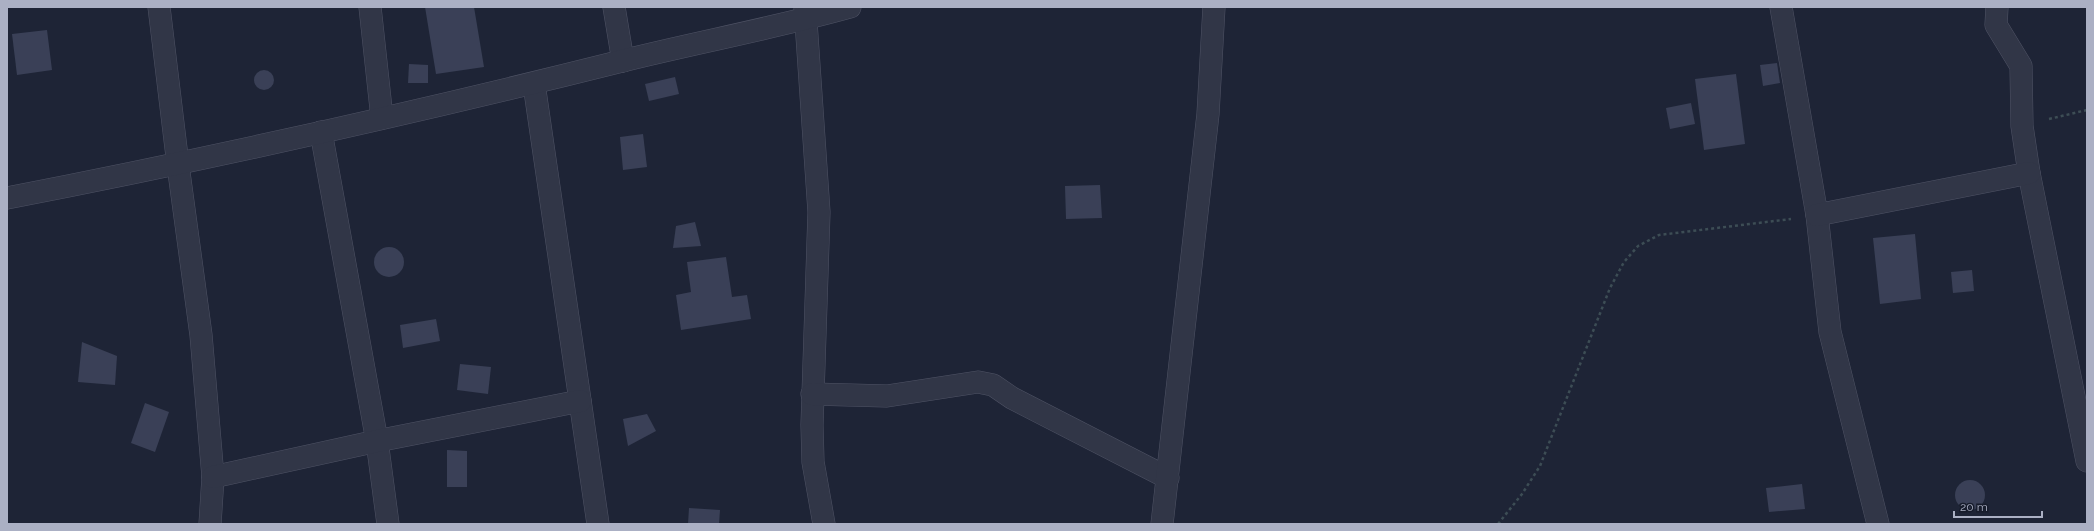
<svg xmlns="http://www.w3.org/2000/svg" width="2094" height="531" viewBox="0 0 2094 531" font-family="Raleway,sans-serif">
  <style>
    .building { fill: #3a4057 }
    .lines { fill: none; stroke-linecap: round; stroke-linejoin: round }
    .minor-casing { stroke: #4f5365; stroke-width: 23 }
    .path { stroke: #3d4d55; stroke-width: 2.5; stroke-dasharray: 3 3; stroke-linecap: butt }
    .minor { stroke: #313647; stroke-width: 22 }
  </style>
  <rect width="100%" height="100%" fill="#1e2436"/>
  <g class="building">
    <polygon points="425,7 474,7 484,67 436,74"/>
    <polygon points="47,30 52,70 17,75 12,34"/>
    <polygon points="1777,63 1780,83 1763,86 1760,65"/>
    <polygon points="409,64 428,65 428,83 408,83"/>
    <circle cx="264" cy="80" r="10"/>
    <polygon points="1736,74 1745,144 1704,150 1695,79"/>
    <polygon points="675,77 679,94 649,101 645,84"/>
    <polygon points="1691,103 1695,124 1670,129 1666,108"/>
    <polygon points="643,134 647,167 623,170 620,137"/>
    <polygon points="1100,185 1102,218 1066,219 1065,186"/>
    <polygon points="695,222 701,246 673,248 676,226"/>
    <polygon points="1915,234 1921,299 1880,304 1873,238"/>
    <circle cx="389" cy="262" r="15"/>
    <polygon points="726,257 732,297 747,295 751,319 681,330 676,295 691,292 687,262"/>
    <polygon points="1972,270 1974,291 1953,293 1951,272"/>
    <polygon points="436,319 440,341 403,348 400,325"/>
    <polygon points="82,342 117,356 115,385 78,382"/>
    <polygon points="460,364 491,367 488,394 457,390"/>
    <polygon points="145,403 169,412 155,452 131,443"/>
    <polygon points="647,414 656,431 628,446 623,419"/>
    <polygon points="447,450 467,451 467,487 447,487"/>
    <circle cx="1970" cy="495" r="15"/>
    <polygon points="1802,484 1805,509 1769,512 1766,488"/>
    <polygon points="689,508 720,510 719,524 688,524"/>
  </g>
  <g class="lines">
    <g class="minor-casing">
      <g id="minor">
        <polyline points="159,7 178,165 201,335 213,477 210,524"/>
        <polyline points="370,7 382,118"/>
        <polyline points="614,7 623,61"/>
        <polyline points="805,7 819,212 812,425 813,462 824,524"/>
        <polyline points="1781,7 1817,215 1830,332 1878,524"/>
        <polyline points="1997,7 1996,25 2021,66 2022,126 2029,173 2087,461"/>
        <polyline points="534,84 598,524"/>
        <polyline points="321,132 377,441 388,524"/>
        <path d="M 7,198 C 213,158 418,112 622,61 C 698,42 775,28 850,7"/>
        <polyline points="1817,215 2029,173"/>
        <polyline points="812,394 887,396 978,382 993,385 1012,398 1168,478"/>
        <polyline points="213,477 377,441 580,401"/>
        <polyline points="1162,524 1208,114 1214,7"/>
      </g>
    </g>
    <g class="path">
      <polyline points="2049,119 2087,110"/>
      <polyline points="1498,524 1522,494 1540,466 1610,288 1624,262 1638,246 1659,235 1791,219"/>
    </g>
    <use href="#minor" class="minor"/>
  </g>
  <rect width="2094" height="531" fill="none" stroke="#abb0c4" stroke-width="16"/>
  <path d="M1954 511v6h88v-6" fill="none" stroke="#abb0c4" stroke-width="2"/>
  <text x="1960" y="511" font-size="12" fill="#abb0c4" stroke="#171c2b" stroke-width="3" paint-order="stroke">20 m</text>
</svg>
